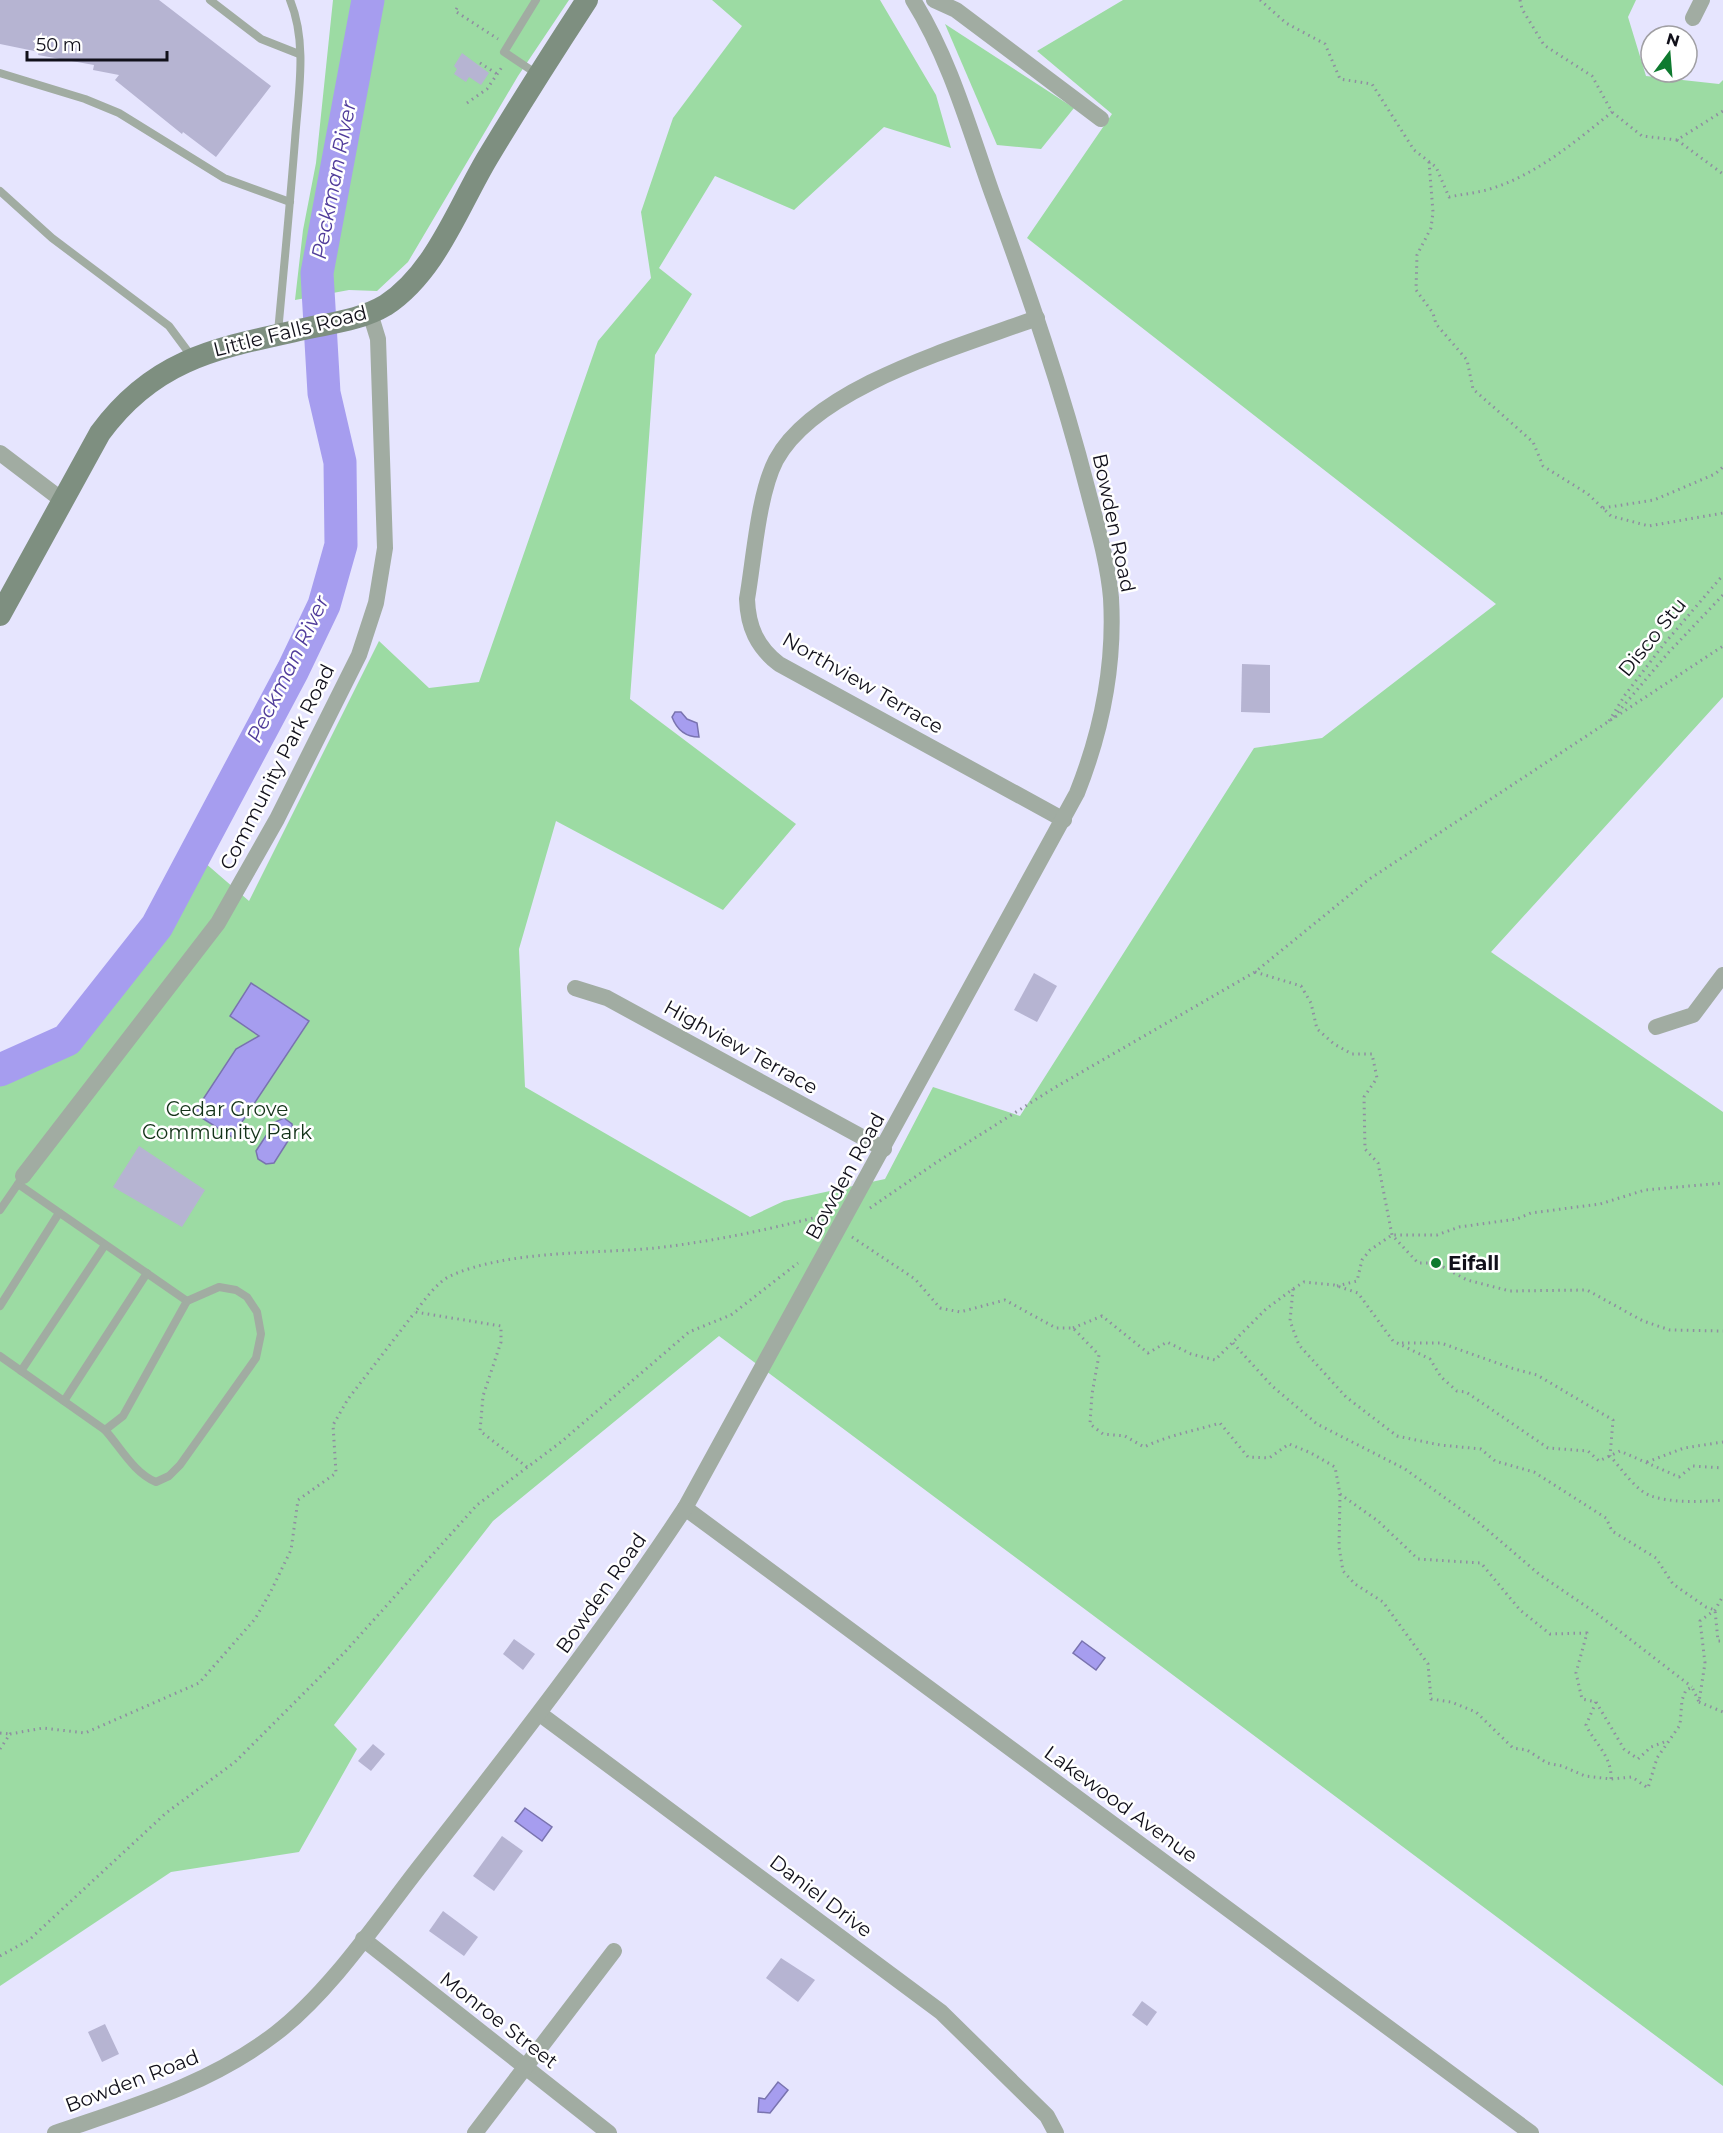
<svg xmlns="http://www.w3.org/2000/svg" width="1723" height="2133" viewBox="0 0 1723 2133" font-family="Montserrat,sans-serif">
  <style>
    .green { fill: #9cdba3 }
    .water { fill: #a69def; stroke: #7973af; stroke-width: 1.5 }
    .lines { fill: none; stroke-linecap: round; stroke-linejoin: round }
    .river { stroke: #a69def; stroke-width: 33 }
    .building { fill: #b6b4d2 }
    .path { stroke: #8f8ea1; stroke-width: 3; stroke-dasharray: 1.5 4.5; stroke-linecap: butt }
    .lane { stroke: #a1aca2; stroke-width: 8 }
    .street { stroke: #a1aca2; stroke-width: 16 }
    .secondary { stroke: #7e8f80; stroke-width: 22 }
    .poi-dot { fill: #0e7a2f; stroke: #fff; stroke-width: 2 }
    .labels { text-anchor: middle; stroke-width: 5; stroke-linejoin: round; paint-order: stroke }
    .street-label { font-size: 20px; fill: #11101a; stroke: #fff }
    .park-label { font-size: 20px; fill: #143319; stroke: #fff }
    .poi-label { font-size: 20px; font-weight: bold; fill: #11101a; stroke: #fff; text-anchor: start }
    .water-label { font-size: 21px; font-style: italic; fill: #503c9a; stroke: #fff }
  </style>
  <rect width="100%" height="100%" fill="#e6e5fe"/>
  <g class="green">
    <polygon points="333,0 569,0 518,76 408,262 377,291 349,290 295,300 303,230 316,163"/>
    <polygon points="712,0 880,0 936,95 951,148 884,127 794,210 715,176 659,268 692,294 655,355 630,699 796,824 723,910 556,821 519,949 525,1087 750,1217 784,1201 885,1179 933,1087 1020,1116 1254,748 1322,738 1496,604 1027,238 1112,114 1037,51 1123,0 1636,0 1628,17 1646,76 1719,84 1723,80 1723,697 1491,952 1723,1112 1723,2086 719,1336 493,1521 334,1725 357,1749 299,1852 171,1872 0,1986 0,1058 10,1058 62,1025 158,903 189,849 249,901 379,641 429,688 479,682 598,341 651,278 641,212 673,118 742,26"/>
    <polygon points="945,24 1074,108 1041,149 997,145"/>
  </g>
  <g class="water">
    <path d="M 675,712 L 681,712 L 687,719 L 697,723 L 699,737 C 686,737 677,730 672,717 Z"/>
    <polygon points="251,983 309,1021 232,1137 194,1113 236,1049 259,1036 230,1016"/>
    <polygon points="284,1118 292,1124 293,1133 274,1163 266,1164 258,1159 256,1151 275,1122"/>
    <polygon points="1082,1641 1105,1658 1096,1670 1073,1653"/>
    <polygon points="525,1808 552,1827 542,1841 515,1821"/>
    <polygon points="778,2082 788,2090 770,2113 758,2112 759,2098 765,2099"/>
  </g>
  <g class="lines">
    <polyline class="river" points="0,1070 67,1040 157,926 293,670 324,605 341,545 340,462 324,393 317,273 368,0"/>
  </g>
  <g class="building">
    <polygon points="0,0 159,0 271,86 216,157 183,132 182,134 115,80 119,75 93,70 94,65 38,55 39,52 0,44"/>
    <polygon points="462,53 489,73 481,85 469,77 466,82 454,74 457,69 454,66"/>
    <polygon points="1242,664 1270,665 1270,713 1241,712"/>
    <polygon points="1034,973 1057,986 1037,1022 1014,1010"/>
    <polygon points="139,1146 205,1190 182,1227 113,1187"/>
    <polygon points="514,1639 535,1654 523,1670 503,1654"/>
    <polygon points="373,1744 385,1754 371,1771 358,1761"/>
    <polygon points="502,1836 523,1851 494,1891 473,1876"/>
    <polygon points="443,1911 478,1937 464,1956 429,1931"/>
    <polygon points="781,1958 815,1980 798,2002 766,1978"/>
    <polygon points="1142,2001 1157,2012 1147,2026 1132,2015"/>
    <polygon points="105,2024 119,2054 102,2062 88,2032"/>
  </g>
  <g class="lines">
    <g class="path">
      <path d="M 1260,0 L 1286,23 L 1325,44 L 1340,79 L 1372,84 L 1414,150 L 1436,167 L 1449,197 C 1463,194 1477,193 1490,189 C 1536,175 1575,142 1612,112"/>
      <polyline points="1520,0 1522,9 1544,45 1592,76 1612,112 1642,136 1677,140 1723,111"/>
      <polyline points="457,8 455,11 498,39"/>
      <polyline points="480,63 497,74"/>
      <polyline points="467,103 487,89 502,67"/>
      <polyline points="1677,140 1723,174"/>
      <polyline points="1429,162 1433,212 1431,228 1417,255 1416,290 1433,313 1436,324 1467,360 1473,389 1533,442 1543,466 1588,494 1611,516 1649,526 1723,513"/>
      <polyline points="1603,508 1654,500 1715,474 1723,467"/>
      <polyline points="1614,717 1669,652 1723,595"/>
      <polyline points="1609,721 1625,695 1664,644 1723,575"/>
      <polyline points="1255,972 1301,986 1311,1003 1317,1029 1334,1044 1352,1054 1372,1054 1377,1078 1364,1097 1365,1149 1378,1163 1392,1235 1418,1263 1436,1263 1467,1280 1510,1291 1587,1290 1643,1321 1670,1330 1723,1331"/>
      <polyline points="870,1208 937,1162 1054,1088 1255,972 1368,880 1723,646"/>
      <path d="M 852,1237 L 915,1279 L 940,1308 L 960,1312 L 1005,1300 L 1056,1328 L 1073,1328 L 1099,1355 L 1092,1394 L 1090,1424 L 1103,1434 L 1125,1436 L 1144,1447 C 1169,1435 1194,1431 1220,1423 L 1248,1457 L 1269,1458 L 1289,1444 L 1311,1453 L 1335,1467 L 1340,1494 L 1378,1521 L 1418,1559 L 1481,1563 L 1520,1610 L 1550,1634 L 1587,1633 L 1576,1673 L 1582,1699 L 1596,1702 L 1624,1749 L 1638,1759 L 1651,1747 L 1667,1741"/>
      <polyline points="1337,1286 1357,1281 1362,1260 1370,1250 1392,1235 1437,1235 1459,1227 1517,1219 1531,1213 1600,1204 1645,1190 1723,1183"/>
      <polyline points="1293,1289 1290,1321 1299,1345 1346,1397 1397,1436 1440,1445 1481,1449 1495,1461 1534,1472 1606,1518 1612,1531 1656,1558 1673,1584 1706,1607 1715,1610 1718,1641 1723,1641"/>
      <polyline points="1073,1328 1102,1316 1148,1353 1167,1342 1191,1354 1215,1360 1266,1309 1293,1289 1304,1282 1334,1285 1358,1293 1393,1341 1430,1359 1441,1377 1457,1391 1466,1392 1548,1448 1588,1451 1599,1461 1620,1451 1679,1477 1693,1466 1723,1468"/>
      <polyline points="1233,1343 1272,1386 1317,1424 1405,1469 1477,1521 1540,1575 1596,1613 1692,1687"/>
      <path d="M 1402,1343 L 1441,1343 L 1511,1368 L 1537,1375 L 1613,1420 L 1610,1456 C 1622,1469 1635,1490 1651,1496 C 1672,1503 1701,1502 1723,1500"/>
      <polyline points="1647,1462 1684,1448 1723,1442"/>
      <path d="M 527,1467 L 480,1431 L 483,1396 L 501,1342 L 501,1326 L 415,1312 C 424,1301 437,1282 450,1276 C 508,1250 593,1254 656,1248 C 714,1241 762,1231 817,1217 L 823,1220"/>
      <polyline points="1340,1494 1339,1547 1343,1571 1355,1584 1383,1602 1428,1664 1431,1699 1451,1702 1476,1712 1513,1748 1527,1750 1547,1763 1562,1766 1585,1776 1611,1779 1632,1777 1648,1788 1657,1758 1680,1725 1682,1700 1686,1690 1692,1687 1699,1702 1705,1663 1700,1621 1715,1610 1723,1596"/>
      <path d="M 1596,1702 L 1586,1725 C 1595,1744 1612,1756 1611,1779"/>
      <polyline points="1699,1702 1723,1712"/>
      <polyline points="0,1733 10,1734"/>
      <polyline points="0,1749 10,1734 43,1728 85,1733 199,1683 255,1619 270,1593 291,1550 298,1500 336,1473 333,1425 348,1399 415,1312"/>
      <polyline points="0,1956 29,1940 166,1813 235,1762 344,1653 477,1505 561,1442 689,1332 731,1315 798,1263"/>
    </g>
    <g class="lane">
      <polyline points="210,0 261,39 299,54"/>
      <polyline points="536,0 504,52 537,74"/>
      <polyline points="0,73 85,99 119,113 224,178 290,202"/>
      <polyline points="0,191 52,238 169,326 192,357"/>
      <path d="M 278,332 C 284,268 290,204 295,140 C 298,95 308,43 290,0"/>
      <polyline points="0,1210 20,1181"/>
      <polyline points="0,1306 59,1213"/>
      <polyline points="0,1356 105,1430 123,1416 187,1301 18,1184"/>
      <polyline points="21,1371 105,1245"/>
      <polyline points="64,1401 147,1273"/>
      <path d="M 105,1430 C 121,1448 134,1473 156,1482 L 169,1476 L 180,1465 L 256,1358 L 261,1334 L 257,1312 L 247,1297 L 236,1290 L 219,1287 L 187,1301"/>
    </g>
    <g class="street">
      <polyline points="934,0 956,10 1101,119"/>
      <polyline points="1693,18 1702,0"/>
      <path d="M 1037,318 C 962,346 816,386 776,460 C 758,495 754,559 747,599 C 748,627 757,647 779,664 L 1064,820"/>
      <polyline points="0,453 62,500"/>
      <polyline points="575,988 607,998 884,1149"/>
      <polyline points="1656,1027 1693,1015 1723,975"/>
      <polyline points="23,1176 218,923 277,819 359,655 376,603 385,548 378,339 370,313"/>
      <polyline points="685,1508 1531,2133"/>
      <polyline points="540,1714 941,2012 1047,2116 1056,2133"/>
      <polyline points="363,1939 609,2133"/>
      <path d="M 55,2133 C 131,2107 210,2084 275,2034 C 330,1992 378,1920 421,1865 C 513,1748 603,1632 685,1508 L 1077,793 C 1102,730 1115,666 1111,598 C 1108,562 1097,526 1088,491 C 1062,389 1028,291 992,193 C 969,128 950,59 913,0"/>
      <polyline points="475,2133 614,1951"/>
    </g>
    <path class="secondary" d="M 0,615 L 100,433 C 155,358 218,348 304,329 C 331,323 361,320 386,305 C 436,272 458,207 488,157 C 520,104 553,52 587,0"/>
  </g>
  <circle class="poi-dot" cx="1436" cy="1263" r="6"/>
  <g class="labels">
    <g class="street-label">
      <text transform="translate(290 331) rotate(-14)" y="7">Little Falls Road</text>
      <text transform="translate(1114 523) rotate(78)" y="7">Bowden Road</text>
      <text transform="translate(1652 637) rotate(-51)" y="7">Disco Stu</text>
      <text transform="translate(863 683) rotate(30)" y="7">Northview Terrace</text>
      <text transform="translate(277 767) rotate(-63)" y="7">Community Park Road</text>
      <text transform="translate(741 1047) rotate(29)" y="7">Highview Terrace</text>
      <text transform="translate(845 1176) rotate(-61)" y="7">Bowden Road</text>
      <text transform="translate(601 1593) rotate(-55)" y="7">Bowden Road</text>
      <text transform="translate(1121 1804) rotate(36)" y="7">Lakewood Avenue</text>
      <text transform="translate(821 1896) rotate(37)" y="7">Daniel Drive</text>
      <text transform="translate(499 2020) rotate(38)" y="7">Monroe Street</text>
      <text transform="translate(132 2081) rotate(-21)" y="7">Bowden Road</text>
    </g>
    <g class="park-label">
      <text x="227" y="1116">Cedar Grove<tspan x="227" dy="23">Community Park</tspan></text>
    </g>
    <g class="poi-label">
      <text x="1448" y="1270">Eifall</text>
    </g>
    <g class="water-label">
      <text transform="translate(334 180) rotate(-79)" y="7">Peckman River</text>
      <text transform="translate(288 669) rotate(-64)" y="7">Peckman River</text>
    </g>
  </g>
  <g transform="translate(1669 54) rotate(16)"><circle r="28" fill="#ffffff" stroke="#a09fa3" stroke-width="1.5"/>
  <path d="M0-4.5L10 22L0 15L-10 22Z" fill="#0e7a2f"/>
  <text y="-9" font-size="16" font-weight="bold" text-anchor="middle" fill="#11101a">N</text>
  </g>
  <path d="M27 51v9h140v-9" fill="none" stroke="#11101a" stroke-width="3"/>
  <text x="36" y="51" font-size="18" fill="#11101a" stroke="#ffffff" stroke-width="4.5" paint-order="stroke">50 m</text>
</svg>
